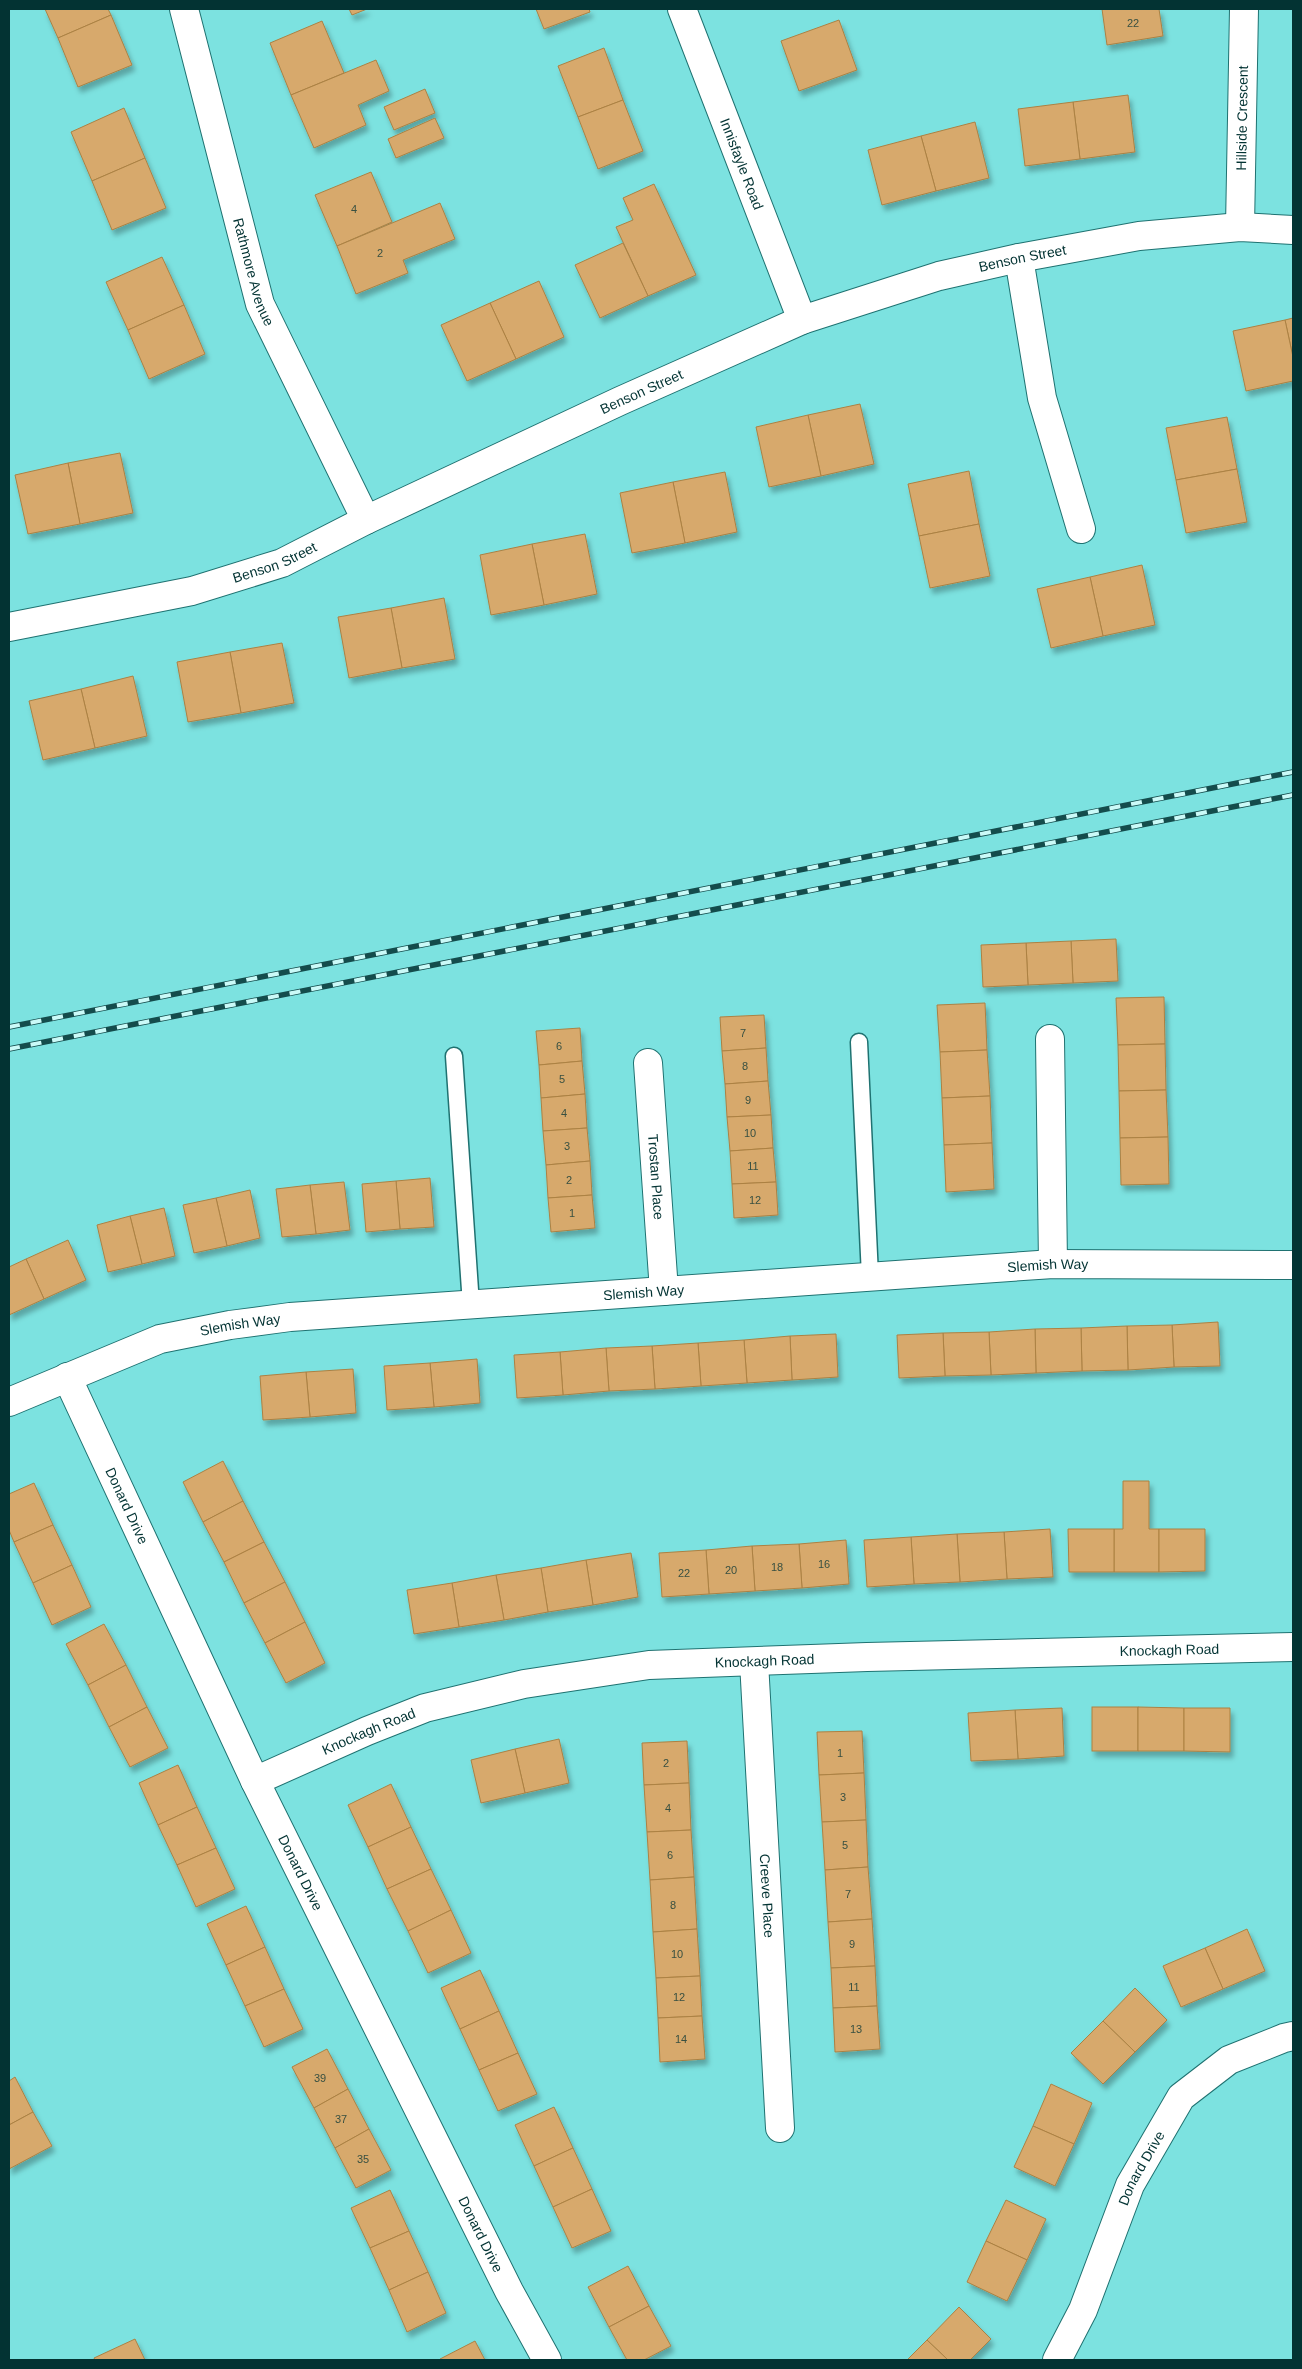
<svg xmlns="http://www.w3.org/2000/svg" width="1302" height="2369" viewBox="0 0 1302 2369" font-family="Helvetica,sans-serif">
  <style>
    .building { fill: #d7a96c; stroke: #ac8143; filter: url(#shadow) }
    .lines { fill: none; stroke-linecap: round; stroke-linejoin: round }
    .lane-casing { stroke: #1f7271; stroke-width: 19 }
    .street-casing { stroke: #1f7271; stroke-width: 30 }
    .lane { stroke: #fff; stroke-width: 16 }
    .street { stroke: #fff; stroke-width: 28 }
    .rail-casing { stroke: #144c4c; stroke-width: 5.5 }
    .rail { stroke: #cbfaf8; stroke-width: 4; stroke-dasharray: 11; stroke-linecap: butt }
    .labels { text-anchor: middle; stroke-width: 4; stroke-linejoin: round; paint-order: stroke }
    .number-label { font-size: 11px; fill: #385041 }
    .street-label { font-size: 14px; fill: #033333; stroke: #cbfaf8 }
  </style>
  <defs>
    <filter id="shadow"><feDropShadow dx="3" dy="5.5" stdDeviation="2.5" flood-color="#0004"/></filter>
  </defs>
  <rect width="100%" height="100%" fill="#7ce2e0"/>
  <g class="building">
    <polygon points="45,9 108,9 111,15 58,38"/>
    <polygon points="349,9 367,9 352,15"/>
    <polygon points="536,9 589,9 590,12 544,29"/>
    <polygon points="1102,9 1159,9 1163,36 1107,45"/>
    <polygon points="111,15 132,65 78,87 58,38"/>
    <polygon points="839,20 857,70 799,91 781,41"/>
    <polygon points="322,21 344,73 291,95 270,43"/>
    <polygon points="604,48 623,100 578,117 558,66"/>
    <polygon points="376,60 389,91 358,105 366,125 314,148 291,95"/>
    <polygon points="425,89 435,113 394,130 384,107"/>
    <polygon points="1128,95 1135,152 1080,159 1073,102"/>
    <polygon points="623,100 643,151 598,169 578,117"/>
    <polygon points="1073,102 1080,159 1025,166 1018,109"/>
    <polygon points="124,108 145,158 92,181 71,132"/>
    <polygon points="435,118 444,138 396,158 388,139"/>
    <polygon points="975,122 989,178 936,191 921,136"/>
    <polygon points="921,136 936,191 882,205 868,150"/>
    <polygon points="145,158 166,208 112,230 92,181"/>
    <polygon points="371,172 392,222 337,246 315,195"/>
    <polygon points="654,184 696,275 648,296 616,227 633,220 623,198"/>
    <polygon points="440,203 455,239 403,260 408,273 356,294 337,246"/>
    <polygon points="623,243 648,296 600,318 575,265"/>
    <polygon points="162,257 184,305 128,330 106,282"/>
    <polygon points="539,281 564,337 516,359 490,303"/>
    <polygon points="490,303 516,359 467,381 441,325"/>
    <polygon points="184,305 205,354 149,379 128,330"/>
    <polygon points="1293,318 1293,357 1285,320"/>
    <polygon points="1285,320 1293,357 1293,381 1246,391 1233,331"/>
    <polygon points="860,404 874,464 821,476 808,415"/>
    <polygon points="808,415 821,476 769,487 756,427"/>
    <polygon points="1227,417 1237,469 1176,480 1166,428"/>
    <polygon points="120,453 133,513 80,524 68,463"/>
    <polygon points="68,463 80,524 28,534 15,475"/>
    <polygon points="1237,469 1247,522 1186,533 1176,480"/>
    <polygon points="969,471 979,524 919,536 908,484"/>
    <polygon points="725,472 737,532 685,543 673,482"/>
    <polygon points="673,482 685,543 632,553 620,493"/>
    <polygon points="979,524 990,576 930,588 919,536"/>
    <polygon points="585,534 597,594 544,605 532,544"/>
    <polygon points="532,544 544,605 491,615 480,555"/>
    <polygon points="1142,565 1155,625 1103,636 1090,577"/>
    <polygon points="1090,577 1103,636 1051,648 1037,589"/>
    <polygon points="444,598 455,659 402,668 391,608"/>
    <polygon points="391,608 402,668 349,678 338,617"/>
    <polygon points="282,643 294,703 241,713 230,652"/>
    <polygon points="230,652 241,713 188,722 177,662"/>
    <polygon points="133,676 147,736 95,748 81,689"/>
    <polygon points="81,689 95,748 43,760 29,701"/>
    <polygon points="1116,939 1118,981 1073,983 1071,941"/>
    <polygon points="1071,941 1073,983 1028,985 1026,943"/>
    <polygon points="1026,943 1028,985 983,987 981,945"/>
    <polygon points="1164,997 1165,1044 1118,1045 1116,998"/>
    <polygon points="985,1003 987,1050 940,1052 937,1005"/>
    <polygon points="764,1015 766,1048 722,1051 720,1017"/>
    <polygon points="580,1028 582,1061 539,1065 536,1031"/>
    <polygon points="1165,1044 1166,1090 1119,1091 1118,1045"/>
    <polygon points="766,1048 768,1081 725,1084 722,1051"/>
    <polygon points="987,1050 990,1096 942,1098 940,1052"/>
    <polygon points="582,1061 585,1094 541,1098 539,1065"/>
    <polygon points="768,1081 771,1115 727,1117 725,1084"/>
    <polygon points="1166,1090 1168,1137 1120,1138 1119,1091"/>
    <polygon points="585,1094 587,1128 543,1131 541,1098"/>
    <polygon points="990,1096 992,1143 944,1145 942,1098"/>
    <polygon points="771,1115 773,1148 730,1151 727,1117"/>
    <polygon points="587,1128 590,1161 546,1165 543,1131"/>
    <polygon points="1168,1137 1169,1184 1121,1185 1120,1138"/>
    <polygon points="992,1143 994,1189 946,1192 944,1145"/>
    <polygon points="773,1148 776,1182 732,1184 730,1151"/>
    <polygon points="590,1161 592,1195 548,1198 546,1165"/>
    <polygon points="430,1178 434,1227 400,1229 396,1181"/>
    <polygon points="396,1181 400,1229 366,1232 362,1184"/>
    <polygon points="344,1182 350,1230 316,1234 310,1185"/>
    <polygon points="776,1182 778,1215 734,1218 732,1184"/>
    <polygon points="310,1185 316,1234 282,1237 276,1189"/>
    <polygon points="250,1190 260,1238 227,1246 216,1198"/>
    <polygon points="592,1195 595,1228 551,1232 548,1198"/>
    <polygon points="216,1198 227,1246 194,1253 183,1205"/>
    <polygon points="164,1208 175,1256 142,1264 130,1216"/>
    <polygon points="130,1216 142,1264 108,1272 97,1225"/>
    <polygon points="68,1240 86,1280 44,1299 26,1259"/>
    <polygon points="26,1259 44,1299 9,1315 9,1267"/>
    <polygon points="1218,1322 1220,1366 1174,1367 1172,1325"/>
    <polygon points="1172,1325 1174,1367 1128,1370 1127,1326"/>
    <polygon points="1127,1326 1128,1370 1082,1371 1081,1328"/>
    <polygon points="1081,1328 1082,1371 1036,1373 1035,1329"/>
    <polygon points="1035,1329 1036,1373 991,1375 989,1332"/>
    <polygon points="989,1332 991,1375 945,1376 943,1333"/>
    <polygon points="943,1333 945,1376 899,1378 897,1335"/>
    <polygon points="836,1334 838,1377 792,1380 790,1336"/>
    <polygon points="790,1336 792,1380 747,1383 744,1340"/>
    <polygon points="744,1340 747,1383 701,1386 698,1343"/>
    <polygon points="698,1343 701,1386 655,1389 652,1346"/>
    <polygon points="652,1346 655,1389 609,1391 606,1348"/>
    <polygon points="606,1348 609,1391 563,1395 560,1352"/>
    <polygon points="560,1352 563,1395 517,1398 514,1355"/>
    <polygon points="477,1359 480,1403 434,1407 430,1363"/>
    <polygon points="430,1363 434,1407 387,1410 384,1366"/>
    <polygon points="353,1369 356,1413 310,1417 306,1372"/>
    <polygon points="306,1372 310,1417 263,1420 260,1376"/>
    <polygon points="223,1461 243,1501 203,1522 183,1482"/>
    <polygon points="1123,1481 1149,1481 1149,1529 1159,1529 1159,1572 1114,1572 1114,1529 1123,1529"/>
    <polygon points="34,1483 53,1525 14,1542 9,1530 9,1494"/>
    <polygon points="243,1501 264,1542 224,1562 203,1522"/>
    <polygon points="53,1525 72,1565 33,1583 14,1542"/>
    <polygon points="1050,1529 1053,1577 1007,1579 1004,1532"/>
    <polygon points="1068,1529 1114,1529 1114,1572 1069,1572"/>
    <polygon points="1159,1529 1205,1529 1205,1571 1159,1572"/>
    <polygon points="1004,1532 1007,1579 960,1582 957,1534"/>
    <polygon points="957,1534 960,1582 914,1584 911,1537"/>
    <polygon points="911,1537 914,1584 867,1587 864,1540"/>
    <polygon points="846,1540 849,1584 802,1588 799,1544"/>
    <polygon points="264,1542 285,1582 244,1603 224,1562"/>
    <polygon points="799,1544 802,1588 755,1591 752,1546"/>
    <polygon points="752,1546 755,1591 709,1594 706,1550"/>
    <polygon points="706,1550 709,1594 662,1597 659,1553"/>
    <polygon points="631,1553 638,1597 593,1605 586,1560"/>
    <polygon points="586,1560 593,1605 548,1612 541,1568"/>
    <polygon points="72,1565 91,1607 52,1625 33,1583"/>
    <polygon points="541,1568 548,1612 504,1620 496,1575"/>
    <polygon points="496,1575 504,1620 459,1627 452,1583"/>
    <polygon points="285,1582 305,1622 265,1643 244,1603"/>
    <polygon points="452,1583 459,1627 414,1634 407,1590"/>
    <polygon points="305,1622 325,1663 286,1683 265,1643"/>
    <polygon points="104,1624 126,1665 88,1685 66,1644"/>
    <polygon points="126,1665 147,1707 109,1727 88,1685"/>
    <polygon points="147,1707 168,1748 130,1767 109,1727"/>
    <rect x="1092" y="1707" width="46" height="44"/>
    <polygon points="1138,1707 1184,1708 1184,1751 1138,1751"/>
    <polygon points="1062,1708 1064,1756 1018,1759 1015,1710"/>
    <polygon points="1184,1708 1230,1708 1230,1752 1184,1751"/>
    <polygon points="1015,1710 1018,1759 971,1761 968,1713"/>
    <polygon points="862,1731 864,1773 819,1775 817,1732"/>
    <polygon points="559,1739 569,1783 525,1793 515,1749"/>
    <polygon points="687,1741 689,1783 644,1785 642,1743"/>
    <polygon points="515,1749 525,1793 481,1803 471,1760"/>
    <polygon points="178,1765 197,1807 158,1825 139,1783"/>
    <polygon points="864,1773 866,1820 822,1822 819,1775"/>
    <polygon points="689,1783 691,1830 647,1832 644,1785"/>
    <polygon points="391,1784 411,1827 368,1847 348,1805"/>
    <polygon points="197,1807 216,1848 177,1865 158,1825"/>
    <polygon points="866,1820 868,1867 825,1870 822,1822"/>
    <polygon points="411,1827 431,1869 387,1889 368,1847"/>
    <polygon points="691,1830 694,1877 650,1880 647,1832"/>
    <polygon points="216,1848 235,1889 196,1907 177,1865"/>
    <polygon points="868,1867 872,1919 828,1922 825,1870"/>
    <polygon points="431,1869 451,1910 408,1931 387,1889"/>
    <polygon points="694,1877 697,1929 653,1932 650,1880"/>
    <polygon points="246,1906 265,1947 226,1965 207,1924"/>
    <polygon points="451,1910 471,1953 428,1973 408,1931"/>
    <polygon points="872,1919 875,1966 831,1968 828,1922"/>
    <polygon points="697,1929 700,1976 656,1978 653,1932"/>
    <polygon points="1247,1929 1265,1971 1223,1989 1205,1948"/>
    <polygon points="265,1947 284,1989 245,2006 226,1965"/>
    <polygon points="1205,1948 1223,1989 1181,2007 1163,1966"/>
    <polygon points="875,1966 877,2006 833,2008 831,1968"/>
    <polygon points="480,1970 499,2011 460,2029 441,1988"/>
    <polygon points="700,1976 702,2016 658,2018 656,1978"/>
    <polygon points="1135,1988 1167,2020 1135,2052 1103,2021"/>
    <polygon points="284,1989 303,2029 264,2047 245,2006"/>
    <polygon points="877,2006 880,2049 835,2052 833,2008"/>
    <polygon points="499,2011 518,2053 479,2070 460,2029"/>
    <polygon points="702,2016 705,2059 660,2062 658,2018"/>
    <polygon points="1103,2021 1135,2052 1103,2084 1071,2053"/>
    <polygon points="327,2049 348,2089 314,2108 292,2067"/>
    <polygon points="518,2053 537,2094 498,2111 479,2070"/>
    <polygon points="15,2077 33,2112 9,2125 9,2081"/>
    <polygon points="1051,2084 1092,2103 1074,2144 1033,2126"/>
    <polygon points="348,2089 369,2129 335,2148 314,2108"/>
    <polygon points="554,2107 573,2148 534,2166 515,2125"/>
    <polygon points="33,2112 52,2146 9,2169 9,2125"/>
    <polygon points="1033,2126 1074,2144 1055,2186 1014,2167"/>
    <polygon points="369,2129 391,2170 356,2188 335,2148"/>
    <polygon points="573,2148 592,2189 553,2207 534,2166"/>
    <polygon points="592,2189 611,2231 572,2248 553,2207"/>
    <polygon points="390,2190 409,2231 370,2248 351,2208"/>
    <polygon points="1006,2200 1046,2219 1027,2260 986,2241"/>
    <polygon points="409,2231 428,2272 389,2290 370,2248"/>
    <polygon points="986,2241 1027,2260 1007,2301 967,2282"/>
    <polygon points="628,2266 649,2306 609,2327 588,2287"/>
    <polygon points="428,2272 446,2313 407,2332 389,2290"/>
    <polygon points="649,2306 671,2346 644,2360 627,2360 609,2327"/>
    <polygon points="959,2307 991,2339 970,2360 948,2360 927,2340"/>
    <polygon points="135,2339 145,2360 95,2360 94,2358"/>
    <polygon points="927,2340 948,2360 907,2360"/>
    <polygon points="475,2341 485,2360 441,2360 440,2359"/>
  </g>
  <g class="lines">
    <g class="lane-casing">
      <g id="lane">
        <polyline points="859,1042 870,1276"/>
        <polyline points="454,1056 471,1305"/>
      </g>
    </g>
    <g class="street-casing">
      <g id="street">
        <path id="s1" d="M 184,9 L 260,304 L 366,520"/>
        <path id="s2" d="M 682,9 L 802,320"/>
        <path id="s3" d="M 1240,227 L 1244,9"/>
        <polyline points="1019,258 1042,398 1081,529"/>
        <path id="s4" d="M 9,627 L 192,591 L 282,563 L 366,520 L 620,401 L 802,320 L 939,276 L 1019,258 L 1139,236 L 1240,227 L 1293,230"/>
        <polyline points="1050,1039 1053,1264"/>
        <path id="s5" d="M 648,1063 L 664,1291"/>
        <path id="s6" d="M 67,1377 L 255,1781 L 509,2291 L 547,2360"/>
        <path id="s7" d="M 9,1402 L 160,1339 L 230,1325 L 290,1317 L 1053,1264 L 1293,1265"/>
        <path id="s8" d="M 754,1662 L 780,2128"/>
        <path id="s9" d="M 255,1781 L 367,1731 L 425,1708 L 524,1684 L 649,1665 L 867,1657 L 1293,1647"/>
        <path id="s10" d="M 1057,2360 L 1083,2310 L 1130,2185 L 1181,2097 L 1229,2060 L 1284,2038 L 1293,2036"/>
      </g>
    </g>
    <use href="#lane" class="lane"/>
    <use href="#street" class="street"/>
    <g class="rail-casing">
      <g id="rail">
        <polyline points="9,1027 1293,772"/>
        <polyline points="9,1049 1293,795"/>
      </g>
    </g>
    <use href="#rail" class="rail"/>
  </g>
  <g class="labels">
    <g class="number-label">
      <text x="1133" y="27">22</text>
      <text x="354" y="213">4</text>
      <text x="380" y="257">2</text>
      <text x="743" y="1037">7</text>
      <text x="559" y="1050">6</text>
      <text x="745" y="1070">8</text>
      <text x="562" y="1083">5</text>
      <text x="748" y="1104">9</text>
      <text x="564" y="1117">4</text>
      <text x="750" y="1137">10</text>
      <text x="567" y="1150">3</text>
      <text x="753" y="1170">11</text>
      <text x="569" y="1184">2</text>
      <text x="755" y="1204">12</text>
      <text x="572" y="1217">1</text>
      <text x="824" y="1568">16</text>
      <text x="777" y="1571">18</text>
      <text x="731" y="1574">20</text>
      <text x="684" y="1577">22</text>
      <text x="840" y="1757">1</text>
      <text x="666" y="1767">2</text>
      <text x="843" y="1801">3</text>
      <text x="668" y="1812">4</text>
      <text x="845" y="1849">5</text>
      <text x="670" y="1859">6</text>
      <text x="848" y="1898">7</text>
      <text x="673" y="1909">8</text>
      <text x="852" y="1948">9</text>
      <text x="677" y="1958">10</text>
      <text x="854" y="1991">11</text>
      <text x="679" y="2001">12</text>
      <text x="856" y="2033">13</text>
      <text x="681" y="2043">14</text>
      <text x="320" y="2082">39</text>
      <text x="341" y="2123">37</text>
      <text x="363" y="2163">35</text>
    </g>
    <g class="street-label">
      <text dy="5" stroke="none"><textPath href="#s3" startOffset="109">Hillside Crescent</textPath></text>
      <text dy="5" stroke="none"><textPath href="#s2" startOffset="166">Innisfayle Road</textPath></text>
      <text dy="5" stroke="none"><textPath href="#s4" startOffset="1084">Benson Street</textPath></text>
      <text dy="5" stroke="none"><textPath href="#s1" startOffset="272">Rathmore Avenue</textPath></text>
      <text dy="5" stroke="none"><textPath href="#s4" startOffset="679">Benson Street</textPath></text>
      <text dy="5" stroke="none"><textPath href="#s4" startOffset="274">Benson Street</textPath></text>
      <text dy="5" stroke="none"><textPath href="#s5" startOffset="114">Trostan Place</textPath></text>
      <text dy="5" stroke="none"><textPath href="#s7" startOffset="1055">Slemish Way</textPath></text>
      <text dy="5" stroke="none"><textPath href="#s7" startOffset="650">Slemish Way</textPath></text>
      <text dy="5" stroke="none"><textPath href="#s7" startOffset="245">Slemish Way</textPath></text>
      <text dy="5" stroke="none"><textPath href="#s6" startOffset="142">Donard Drive</textPath></text>
      <text dy="5" stroke="none"><textPath href="#s9" startOffset="934">Knockagh Road</textPath></text>
      <text dy="5" stroke="none"><textPath href="#s9" startOffset="529">Knockagh Road</textPath></text>
      <text dy="5" stroke="none"><textPath href="#s9" startOffset="124">Knockagh Road</textPath></text>
      <text dy="5" stroke="none"><textPath href="#s6" startOffset="548">Donard Drive</textPath></text>
      <text dy="5" stroke="none"><textPath href="#s8" startOffset="234">Creeve Place</textPath></text>
      <text dy="5" stroke="none"><textPath href="#s10" startOffset="210">Donard Drive</textPath></text>
      <text dy="5" stroke="none"><textPath href="#s6" startOffset="952">Donard Drive</textPath></text>
    </g>
  </g>
  <rect width="1302" height="2369" fill="none" stroke="#033333" stroke-width="20"/>
</svg>
